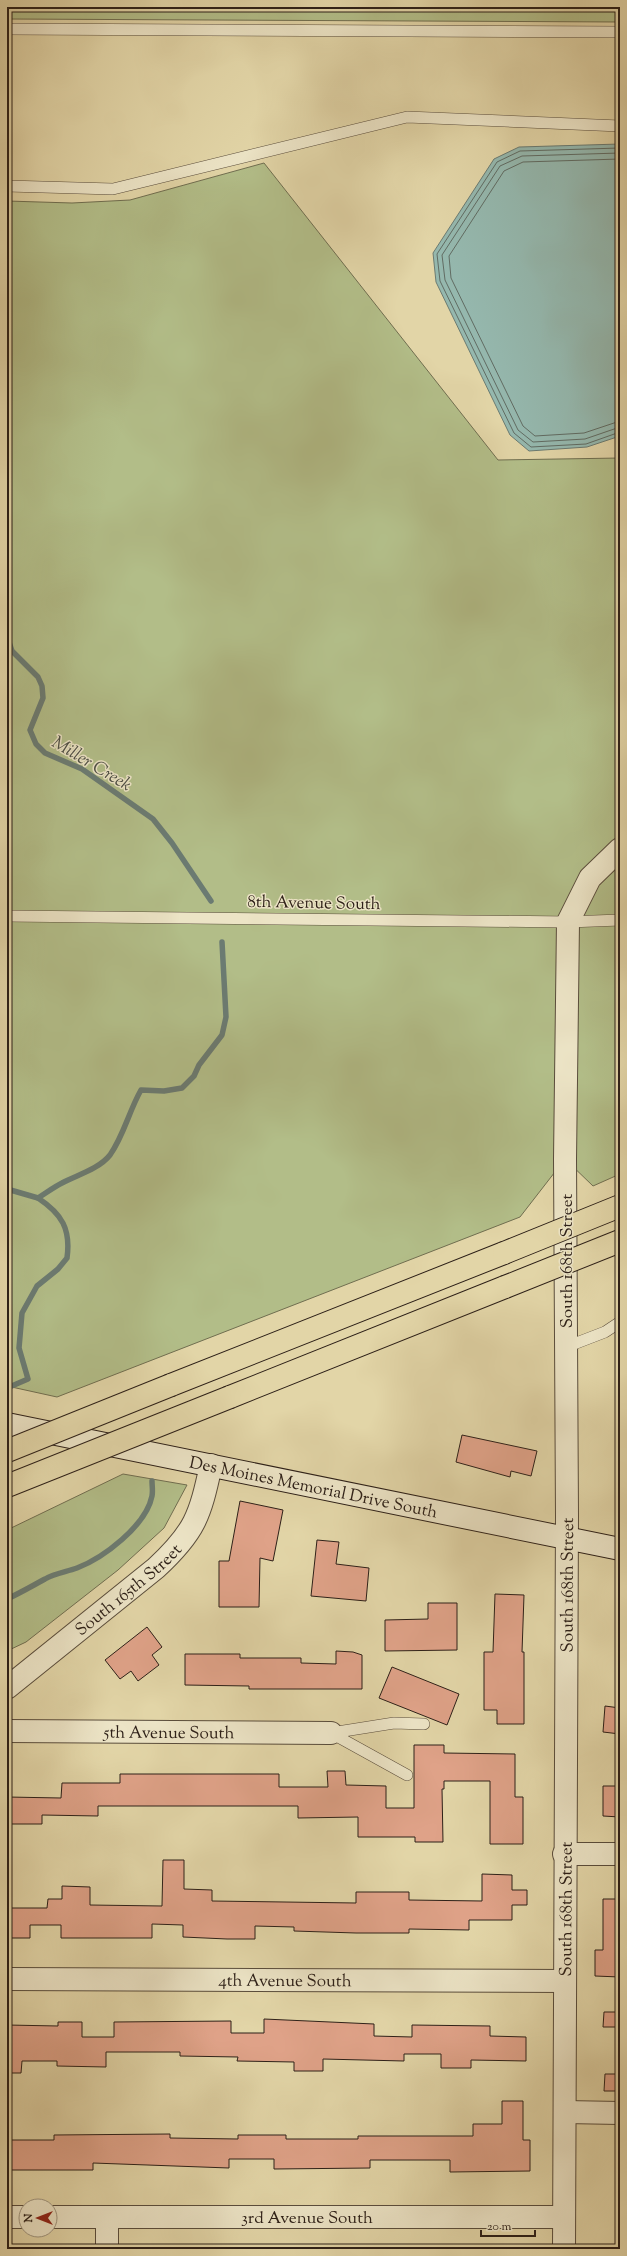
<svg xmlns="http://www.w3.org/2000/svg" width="627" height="2256" viewBox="0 0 627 2256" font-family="'Sorts Mill Goudy',serif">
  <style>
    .green { fill: #b2bd88; stroke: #706e50 }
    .water { fill: #95b8ae; stroke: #6b7b72 }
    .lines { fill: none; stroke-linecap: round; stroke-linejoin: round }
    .shore { stroke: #616c63; stroke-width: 1 }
    .stream { stroke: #6b7b72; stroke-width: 5.5 }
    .building { fill: #dfa288; stroke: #2d2018 }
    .service-casing { stroke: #5a4d3c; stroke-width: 12 }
    .minor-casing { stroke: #5a4d3c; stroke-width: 24 }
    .secondary-casing { stroke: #2d2018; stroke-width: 24 }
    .motorway-casing { stroke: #2d2018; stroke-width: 24 }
    .service { stroke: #ece4c6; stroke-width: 11 }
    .minor { stroke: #ece4c6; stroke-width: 22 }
    .secondary { stroke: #ece4c6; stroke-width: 22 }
    .motorway { stroke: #e2d5a7; stroke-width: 22 }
    .motorway-bridge-casing { stroke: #2d2018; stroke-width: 24; stroke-linecap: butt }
    .motorway-bridge { stroke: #e2d5a7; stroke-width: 22 }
    .labels { text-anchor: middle; stroke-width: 3; stroke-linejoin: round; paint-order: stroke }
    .street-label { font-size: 17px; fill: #2d2018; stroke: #ece4c6 }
    .water-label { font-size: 18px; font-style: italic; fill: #4c4e45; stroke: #ece4c6 }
  </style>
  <rect width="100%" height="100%" fill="#e2d5a7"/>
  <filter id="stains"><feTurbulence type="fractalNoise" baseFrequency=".005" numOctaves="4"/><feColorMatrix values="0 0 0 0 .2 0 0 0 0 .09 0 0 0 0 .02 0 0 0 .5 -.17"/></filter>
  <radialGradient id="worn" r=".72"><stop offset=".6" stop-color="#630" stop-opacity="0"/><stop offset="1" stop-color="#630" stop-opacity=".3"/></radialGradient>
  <g class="green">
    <polygon points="7,7 620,7 620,22 7,19"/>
    <polygon points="264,163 498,460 620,458 620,1174 593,1186 565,1159 520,1217 57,1397 7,1386 7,201 72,203 130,200"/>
    <polygon points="123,1474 187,1485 164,1528 118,1570 26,1642 7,1651 7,1530"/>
  </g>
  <polygon class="water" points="620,144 620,436 587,447 529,451 510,435 436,282 433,253 494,159 519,147"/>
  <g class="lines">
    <g class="shore">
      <polyline points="620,148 520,151 497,162 437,254 440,281 514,433 531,447 586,444 620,432"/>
      <polyline points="620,153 522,156 500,166 442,255 445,280 518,430 533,442 585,439 620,427"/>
      <polyline points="620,159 523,162 504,171 449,256 451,278 523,426 535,436 584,433 620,421"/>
    </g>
    <g class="stream">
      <polyline points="7,636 12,651 38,677 42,686 43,698 30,730 36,744 45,753 82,769 153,819 172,843 211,901"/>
      <polyline points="7,1189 38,1198"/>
      <path d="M 7,1388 L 28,1379 L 19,1348 L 22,1313 L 37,1286 L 58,1269 L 67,1258 C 71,1229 62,1214 38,1198 C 46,1193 54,1187 62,1183 C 77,1175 99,1169 110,1155 C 124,1135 129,1111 141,1090 L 164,1091 L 182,1088 L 194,1076 L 199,1065 L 222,1035 L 226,1017 L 222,942"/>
      <path d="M 7,1599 C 20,1593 32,1586 45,1579 C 55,1573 66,1572 77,1568 C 103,1558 146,1526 152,1496 C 153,1491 152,1486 152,1481"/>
    </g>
  </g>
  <g class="building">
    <polygon points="462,1435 537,1451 531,1476 511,1471 510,1477 456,1462"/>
    <polygon points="240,1501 283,1510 273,1561 260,1558 259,1607 219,1607 219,1561 229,1561"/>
    <polygon points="317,1540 339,1542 336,1564 369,1568 366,1601 311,1596"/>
    <polygon points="495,1594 524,1595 522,1652 524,1652 524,1724 497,1724 497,1710 484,1710 484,1652 493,1652"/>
    <polygon points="428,1603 457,1603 457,1650 385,1651 385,1620 428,1619"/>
    <polygon points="147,1627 162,1647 152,1655 159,1665 138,1681 131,1671 120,1679 105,1660"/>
    <polygon points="336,1651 353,1652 362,1655 362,1689 249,1689 249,1686 185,1685 185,1654 240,1654 240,1658 301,1658 301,1663 336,1664"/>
    <polygon points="392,1667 459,1694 447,1725 379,1698"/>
    <polygon points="605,1706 620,1708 620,1734 603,1732"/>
    <polygon points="414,1745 444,1745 444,1753 515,1754 515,1797 523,1797 523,1844 490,1844 490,1781 444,1781 444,1789 442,1789 443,1842 415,1842 415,1837 358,1837 358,1817 298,1818 298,1806 98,1806 98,1816 42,1815 42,1824 7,1824 7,1797 61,1798 62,1783 120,1783 120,1774 279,1774 279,1787 328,1787 327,1771 345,1771 346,1785 386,1786 386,1808 414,1808"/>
    <polygon points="603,1786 620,1786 620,1817 603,1816"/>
    <polygon points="163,1860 184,1860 184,1889 212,1890 212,1901 356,1903 356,1892 409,1892 409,1900 482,1901 482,1874 512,1875 512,1890 527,1890 527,1905 512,1905 512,1920 469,1920 469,1930 409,1929 409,1933 356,1933 294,1931 294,1927 255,1926 255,1939 227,1939 183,1937 183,1925 152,1924 152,1938 61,1938 61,1925 30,1925 30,1938 7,1938 7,1908 47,1908 48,1899 62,1899 62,1886 90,1887 90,1905 162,1906"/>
    <polygon points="603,1899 620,1899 620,1977 595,1976 595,1950 603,1950"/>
    <polygon points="604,2012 620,2012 620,2027 603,2027"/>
    <polygon points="264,2019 374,2024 374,2036 412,2037 412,2025 490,2026 490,2036 526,2037 526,2061 471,2060 471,2068 441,2068 441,2054 404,2054 404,2061 323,2059 323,2071 294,2071 294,2062 237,2061 238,2057 180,2056 180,2052 106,2052 106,2067 57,2066 57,2061 22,2061 21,2073 7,2073 7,2025 58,2026 58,2022 82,2022 82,2037 114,2037 114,2022 231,2021 231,2033 264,2033"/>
    <polygon points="605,2074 620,2074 620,2091 604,2091"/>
    <polygon points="502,2101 523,2101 523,2140 530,2140 530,2171 450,2172 450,2160 370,2160 370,2168 274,2169 274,2159 229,2159 229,2168 93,2163 93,2170 7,2170 7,2140 54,2140 54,2135 170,2134 170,2138 238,2139 238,2135 286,2135 286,2139 358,2139 358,2136 473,2136 473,2124 502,2124"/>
  </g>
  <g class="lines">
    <g class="service-casing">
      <g id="service">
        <polyline points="7,29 620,32"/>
        <polyline points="7,186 113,189 407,117 620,126"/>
        <polyline points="7,916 568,922 620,920"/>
        <polyline points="566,1347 605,1332 620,1322"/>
        <polyline points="407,1775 331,1733 394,1723 424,1724"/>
      </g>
    </g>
    <g class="minor-casing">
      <g id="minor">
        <path id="s1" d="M 7,1688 L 156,1568 C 195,1532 200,1516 211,1465"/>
        <path id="s2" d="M 7,1731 L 331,1733"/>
        <polyline points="564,1854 620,1854"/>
        <path id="s3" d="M 7,1979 L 564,1981"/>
        <polyline points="565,2112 620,2113"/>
        <polyline points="7,2217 26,2217"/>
        <path id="s4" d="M 50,2217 L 564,2217"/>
        <polyline points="107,2217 107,2249"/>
        <path id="s5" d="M 564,2249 L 567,1516 L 565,1159 L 568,922 L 590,878 L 620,849"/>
      </g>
    </g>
    <g class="secondary-casing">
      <g id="secondary">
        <path id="s6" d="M 7,1424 L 620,1549"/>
      </g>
    </g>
    <g class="motorway-casing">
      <g id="motorway">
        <polyline points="171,1385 504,1253"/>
        <polyline points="230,1397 505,1287"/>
      </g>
    </g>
    <use href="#service" class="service"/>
    <use href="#minor" class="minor"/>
    <use href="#secondary" class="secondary"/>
    <use href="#motorway" class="motorway"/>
    <g class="motorway-bridge-casing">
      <g id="motorway-bridge">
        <polyline points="504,1253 620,1206"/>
        <polyline points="505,1287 620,1241"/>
        <polyline points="7,1451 171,1385"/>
        <polyline points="7,1486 230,1397"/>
      </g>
    </g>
    <use href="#motorway-bridge" class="motorway-bridge"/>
  </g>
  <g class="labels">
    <g class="street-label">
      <text transform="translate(314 902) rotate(1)" y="6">8th Avenue South</text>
      <text transform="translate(566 1261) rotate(-90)" y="6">South 168th Street</text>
      <text dy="6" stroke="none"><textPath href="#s6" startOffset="313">Des Moines Memorial Drive South</textPath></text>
      <text dy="6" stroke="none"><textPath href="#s5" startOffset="664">South 168th Street</textPath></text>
      <text dy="6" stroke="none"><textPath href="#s1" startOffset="156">South 165th Street</textPath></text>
      <text dy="6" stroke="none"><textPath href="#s2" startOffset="162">5th Avenue South</textPath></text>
      <text dy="6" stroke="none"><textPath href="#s5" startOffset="340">South 168th Street</textPath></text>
      <text dy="6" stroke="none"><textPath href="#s3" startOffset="278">4th Avenue South</textPath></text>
      <text dy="6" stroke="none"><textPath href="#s4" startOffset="257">3rd Avenue South</textPath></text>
    </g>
    <g class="water-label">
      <text transform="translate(92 763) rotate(31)" y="6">Miller Creek</text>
    </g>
  </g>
  <rect width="627" height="2256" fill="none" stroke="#e2d5a7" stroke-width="24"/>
  <rect x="8" y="8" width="611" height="2240" fill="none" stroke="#2d2018" stroke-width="2"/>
  <rect x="12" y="12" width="603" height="2232" fill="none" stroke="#2d2018"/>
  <g transform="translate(38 2218) rotate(270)"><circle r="19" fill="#ece4c6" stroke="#a09680"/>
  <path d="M0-3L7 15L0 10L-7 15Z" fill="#8f2418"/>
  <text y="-6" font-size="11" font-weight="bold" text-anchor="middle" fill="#2d2018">N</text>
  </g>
  <path d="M481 2230v6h54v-6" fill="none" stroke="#2d2018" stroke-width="2"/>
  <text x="487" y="2230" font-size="12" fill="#2d2018" stroke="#ece4c6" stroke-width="3" paint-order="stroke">20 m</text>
  <rect width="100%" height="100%" filter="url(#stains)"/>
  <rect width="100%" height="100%" fill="url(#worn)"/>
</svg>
